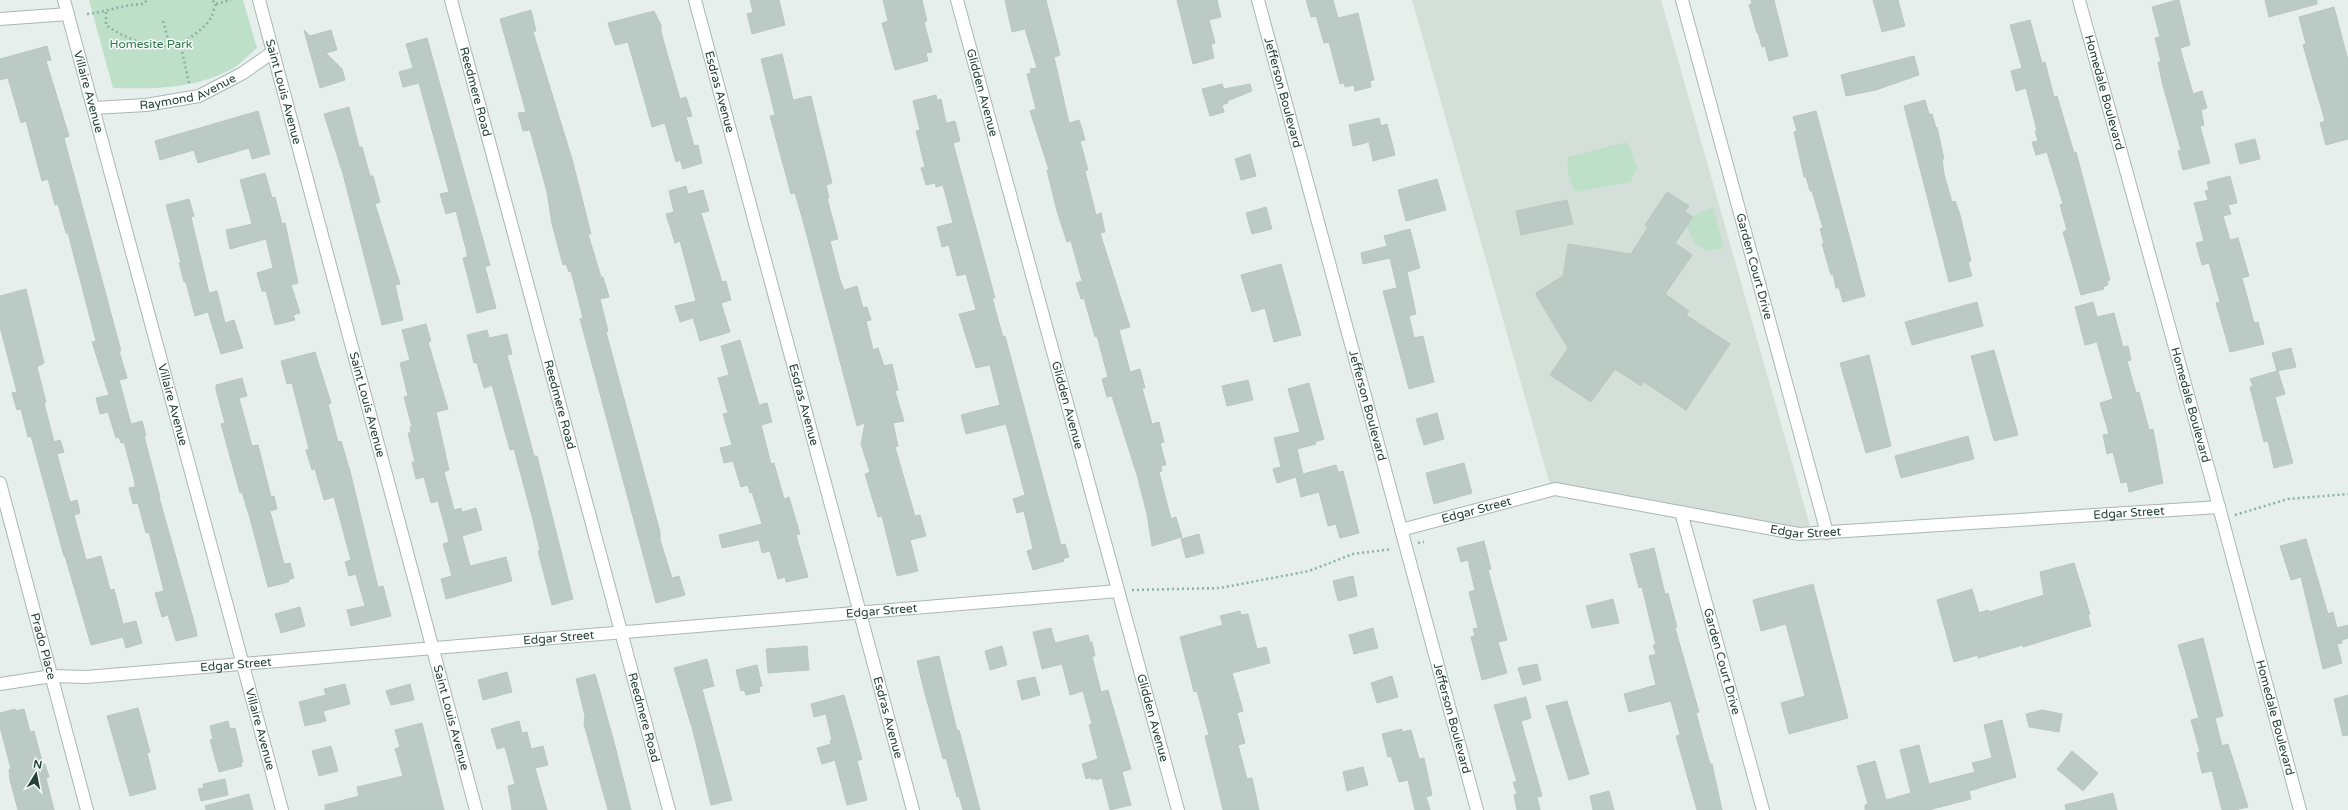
<svg xmlns="http://www.w3.org/2000/svg" width="2348" height="810" viewBox="0 0 2348 810" font-family="'Varela Round',sans-serif">
  <style>
    .built { fill: #d4dfda }
    .green { fill: #bfe0c8 }
    .building { fill: #bbcac4; stroke: #b8c9c2 }
    .lines { fill: none; stroke-linecap: round; stroke-linejoin: round }
    .minor-casing { stroke: #a8b8b2; stroke-width: 14 }
    .tertiary-casing { stroke: #a8b8b2; stroke-width: 14 }
    .path { stroke: #86b3a5; stroke-width: 2.5; stroke-dasharray: 2 3; stroke-linecap: butt }
    .minor { stroke: #fff; stroke-width: 12 }
    .tertiary { stroke: #fff; stroke-width: 12 }
    .labels { text-anchor: middle; stroke-width: 3; stroke-linejoin: round; paint-order: stroke }
    .park-label { font-size: 12px; fill: #2d7a4b; stroke: #f7fbf9 }
    .street-label { font-size: 12px; fill: #24423a; stroke: #f7fbf9 }
  </style>
  <rect width="100%" height="100%" fill="#e6efeb"/>
  <polygon class="built" points="1412,0 1661,0 1812,533 1552,492"/>
  <g class="green">
    <path d="M 89,0 L 243,0 L 257,48 C 248,55 239,66 228,71 C 192,89 152,89 113,88 Z"/>
    <path d="M 1626,142 L 1630,147 L 1637,168 L 1630,182 L 1577,192 C 1569,185 1566,168 1568,157 Z"/>
    <polygon points="1713,207 1724,248 1708,251 1695,244 1687,226 1695,215"/>
  </g>
  <g class="building">
    <polygon points="750,0 779,0 785,25 752,34 747,14 753,12"/>
    <polygon points="883,0 922,0 927,21 924,22 932,52 926,53 928,61 895,70 882,23 888,21"/>
    <polygon points="1005,0 1046,0 1060,55 1054,57 1069,123 1079,120 1082,129 1085,140 1080,141 1088,170 1085,171 1096,215 1101,213 1105,232 1100,233 1130,327 1119,330 1130,372 1140,369 1145,388 1142,388 1152,424 1159,422 1164,442 1160,443 1166,465 1161,466 1162,471 1159,472 1171,519 1176,517 1182,537 1152,546 1147,514 1137,475 1112,396 1107,397 1102,379 1108,377 1097,336 1095,337 1084,298 1081,299 1076,283 1082,281 1071,241 1067,242 1057,211 1047,170 1049,170 1030,111 1036,109 1027,74 1031,73 1030,69 1037,68 1025,29 1012,32"/>
    <polygon points="1177,0 1217,0 1221,17 1209,20 1215,43 1211,44 1214,58 1193,64"/>
    <polygon points="1306,0 1333,0 1338,18 1358,13 1374,80 1370,81 1371,87 1355,91 1354,85 1345,87 1344,83 1340,84 1329,42 1324,43 1316,16 1311,17"/>
    <polygon points="1751,0 1774,0 1788,56 1769,61 1765,46 1762,47 1758,33 1757,33 1749,5 1752,4"/>
    <polygon points="1873,0 1898,0 1905,26 1882,32"/>
    <polygon points="2177,0 2179,0 2190,45 2180,48 2193,94 2202,91 2207,108 2201,110 2204,125 2200,126 2210,163 2183,170 2178,151 2181,150 2162,82 2158,62 2161,62 2155,38 2160,37 2152,7"/>
    <polygon points="2265,0 2317,0 2317,4 2269,17"/>
    <polygon points="2334,7 2348,60 2348,139 2326,145 2320,123 2325,121 2303,45 2306,44 2299,17"/>
    <polygon points="531,10 536,31 533,32 572,159 591,234 588,234 601,277 603,277 609,297 600,299 608,331 606,332 660,532 660,540 672,578 679,576 685,595 656,603 580,319 583,318 571,271 569,272 566,264 563,265 552,224 547,192 530,130 523,131 518,113 526,112 500,19"/>
    <polygon points="654,11 661,25 661,32 680,99 686,97 692,116 686,117 694,146 698,145 702,163 683,169 680,160 676,162 665,123 652,127 628,42 615,45 608,23"/>
    <polygon points="2030,20 2042,63 2045,62 2054,97 2057,96 2074,153 2076,152 2110,280 2107,281 2108,285 2103,287 2104,289 2081,295 2063,232 2067,230 2060,205 2063,204 2047,152 2036,155 2032,142 2038,141 2035,131 2037,131 2026,88 2016,91 2011,71 2022,68 2010,25"/>
    <polygon points="304,30 310,36 331,30 337,50 326,53 342,69 345,80 320,88"/>
    <polygon points="427,38 490,265 485,267 496,308 477,313 463,258 467,257 467,253 456,211 446,214 440,194 449,192 419,83 403,87 399,72 413,68 406,44"/>
    <polygon points="47,46 51,60 46,61 69,136 64,138 121,351 119,351 127,378 119,380 131,424 142,421 146,436 144,436 160,497 159,497 196,629 197,636 176,641 168,615 162,617 155,593 164,591 149,532 146,533 138,503 133,504 129,488 135,487 135,483 124,442 121,443 119,437 116,438 108,412 100,414 96,398 109,395 92,342 96,341 68,233 66,233 58,204 55,205 48,179 42,181 26,121 21,123 8,78 0,80 0,59"/>
    <polygon points="782,54 793,100 811,96 832,183 826,185 829,198 827,198 838,239 830,241 840,280 844,290 857,286 863,308 867,307 871,320 866,321 873,350 878,348 884,366 892,364 898,390 895,391 904,421 893,423 898,446 895,447 915,516 920,515 926,536 910,540 918,571 897,576 882,516 878,517 865,474 870,472 861,444 865,423 857,426 802,217 795,193 791,194 770,116 775,115 761,59"/>
    <polygon points="1914,56 1919,75 1876,90 1846,96 1841,75"/>
    <polygon points="1222,84 1224,89 1250,84 1252,91 1227,101 1228,103 1222,105 1224,112 1210,116 1202,89"/>
    <polygon points="936,95 937,100 941,99 946,123 955,121 960,141 953,143 995,298 992,298 1003,337 1005,336 1061,545 1065,544 1069,557 1063,559 1064,561 1033,570 1027,551 1033,549 1024,511 1017,513 1013,499 1025,495 1006,424 966,434 961,415 1000,405 990,365 976,368 959,314 976,310 966,274 957,276 949,245 942,247 937,227 953,223 943,185 936,187 935,183 926,185 921,168 925,167 916,131 920,130 913,101"/>
    <polygon points="1925,100 1929,114 1932,114 1936,128 1937,127 1944,159 1942,159 1944,174 1952,202 1955,201 1960,215 1971,261 1968,262 1972,276 1949,282 1904,106"/>
    <polygon points="349,107 359,147 362,147 370,176 373,176 380,202 375,204 400,284 395,285 403,320 382,325 343,174 324,114"/>
    <polygon points="258,111 270,154 252,159 249,148 198,163 194,150 160,160 155,141"/>
    <polygon points="1816,111 1865,296 1843,302 1839,288 1836,288 1833,274 1831,275 1822,244 1824,243 1820,229 1823,228 1812,191 1810,191 1806,177 1804,177 1794,132 1797,131 1793,117"/>
    <polygon points="1379,118 1381,126 1387,124 1395,155 1373,161 1369,142 1353,146 1349,125"/>
    <polygon points="2255,139 2260,159 2240,164 2235,144"/>
    <polygon points="1250,154 1256,176 1241,180 1235,159"/>
    <polygon points="265,173 272,198 275,197 282,224 285,223 298,283 291,285 300,313 293,315 295,320 275,325 266,291 262,291 257,273 273,268 266,239 230,249 226,230 252,224 240,180"/>
    <polygon points="2230,176 2237,203 2228,205 2231,214 2223,216 2230,240 2238,238 2249,276 2242,278 2254,323 2258,322 2264,344 2230,352 2216,303 2220,302 2209,263 2202,265 2196,243 2204,241 2194,203 2208,200 2205,191 2209,190 2207,182"/>
    <polygon points="1437,179 1446,210 1406,221 1398,190"/>
    <polygon points="686,186 688,194 703,190 709,211 701,213 722,282 726,281 731,300 721,303 730,332 700,341 693,318 680,322 675,306 696,301 680,241 675,243 666,214 674,212 669,191"/>
    <polygon points="1667,192 1689,206 1685,212 1693,217 1675,243 1692,255 1665,294 1689,311 1686,315 1730,344 1686,410 1644,382 1641,386 1615,369 1591,402 1550,375 1568,348 1536,295 1537,292 1563,276 1568,244 1631,254 1648,227 1645,225"/>
    <polygon points="189,199 194,216 191,217 209,293 217,291 225,323 234,320 243,348 221,354 208,312 195,316 186,282 184,282 179,263 181,263 166,205"/>
    <polygon points="1567,200 1573,224 1521,235 1516,211"/>
    <polygon points="1266,207 1272,229 1252,234 1246,213"/>
    <polygon points="1410,229 1420,268 1407,272 1416,314 1409,316 1414,338 1423,336 1434,382 1409,389 1383,291 1397,288 1390,258 1363,264 1361,253 1387,246 1384,236"/>
    <polygon points="1281,264 1301,335 1274,342 1265,308 1252,312 1241,275"/>
    <polygon points="26,289 44,363 37,367 46,402 44,403 54,442 60,440 64,452 57,454 70,502 77,500 80,513 74,515 86,560 101,556 110,590 114,589 123,624 136,621 142,643 126,648 123,637 91,645 65,556 64,556 31,436 28,437 21,409 17,410 12,393 17,392 0,327 0,296"/>
    <polygon points="1977,302 1983,326 1912,345 1905,322"/>
    <polygon points="2093,302 2097,317 2114,313 2123,347 2128,346 2131,360 2127,361 2136,393 2139,392 2149,430 2153,429 2163,483 2129,492 2127,482 2121,483 2113,452 2107,454 2103,435 2109,434 2100,403 2113,399 2097,342 2085,345 2075,307"/>
    <polygon points="426,324 431,341 428,342 448,409 436,412 449,470 444,472 454,510 461,508 462,512 476,508 482,530 462,536 470,566 506,557 512,581 446,599 441,579 452,576 443,544 449,542 438,501 431,503 424,477 416,479 412,462 415,462 408,433 411,432 410,427 412,427 404,397 408,396 400,363 410,360 402,330"/>
    <polygon points="487,330 489,338 507,334 512,354 507,355 534,456 537,456 573,599 552,605 538,551 540,550 533,520 514,449 510,450 492,385 484,388 477,363 474,363 467,335"/>
    <polygon points="740,340 759,405 767,403 772,422 761,425 771,464 774,463 784,499 789,497 800,534 796,535 808,577 786,582 785,577 778,579 770,551 762,553 759,540 722,548 719,535 762,524 752,492 750,493 748,485 741,487 733,461 724,463 720,448 732,445 723,414 728,413 718,378 729,375 721,346"/>
    <polygon points="2291,348 2296,367 2278,371 2285,394 2275,397 2293,463 2274,468 2268,441 2264,442 2250,387 2253,386 2250,379 2277,371 2272,353"/>
    <polygon points="1994,350 2018,435 1994,441 1971,356"/>
    <polygon points="315,352 331,403 328,404 338,442 341,441 350,471 378,587 383,586 391,616 351,626 347,610 365,606 356,574 349,576 345,562 351,560 334,497 324,500 315,469 312,470 306,450 309,449 292,383 287,384 281,361"/>
    <polygon points="1869,355 1891,446 1866,453 1840,363"/>
    <polygon points="242,378 247,396 239,398 252,446 258,445 271,497 274,496 277,509 270,511 284,564 290,563 294,578 288,580 289,582 268,587 251,522 242,492 240,493 221,424 225,423 216,390 216,385"/>
    <polygon points="1248,380 1253,400 1227,406 1222,386"/>
    <polygon points="1309,383 1324,439 1315,442 1316,444 1297,449 1303,474 1336,465 1338,472 1343,471 1359,533 1340,538 1336,524 1328,526 1319,492 1301,497 1296,477 1277,483 1273,469 1281,467 1274,438 1300,432 1288,389"/>
    <polygon points="1437,413 1444,439 1424,445 1416,419"/>
    <polygon points="1968,436 1974,459 1901,478 1895,456"/>
    <polygon points="1464,463 1472,493 1434,504 1426,473"/>
    <polygon points="1199,534 1204,553 1186,558 1181,539"/>
    <polygon points="2306,539 2328,614 2333,612 2337,628 2348,625 2348,638 2342,640 2342,643 2337,644 2342,663 2323,669 2301,577 2291,580 2280,546"/>
    <polygon points="1484,541 1491,569 1488,570 1507,640 1498,642 1507,673 1482,680 1471,637 1475,636 1473,629 1478,628 1469,592 1475,590 1468,560 1461,562 1457,548"/>
    <polygon points="1654,548 1665,594 1668,593 1677,627 1675,628 1699,712 1696,713 1710,764 1712,764 1722,810 1697,810 1676,736 1680,735 1671,701 1629,712 1624,694 1656,685 1649,656 1656,654 1653,645 1656,645 1642,587 1639,588 1630,554"/>
    <polygon points="2074,563 2090,614 2088,615 2091,626 2023,647 2023,645 1978,658 1978,655 1954,662 1937,600 1972,589 1979,613 1988,610 1989,612 2044,595 2040,572"/>
    <polygon points="1353,576 1357,596 1338,601 1333,581"/>
    <polygon points="1813,584 1848,718 1789,734 1781,703 1805,696 1786,624 1761,631 1753,600"/>
    <polygon points="1613,599 1619,623 1592,628 1586,606"/>
    <polygon points="300,607 305,626 281,633 275,614"/>
    <polygon points="1240,611 1241,615 1248,614 1257,649 1266,647 1270,663 1232,673 1243,711 1237,713 1245,743 1238,745 1247,779 1252,778 1259,810 1223,810 1205,736 1209,735 1197,691 1194,692 1180,637 1223,625 1220,616"/>
    <polygon points="1051,628 1055,643 1088,635 1090,642 1092,642 1095,656 1092,656 1101,692 1108,690 1131,769 1122,772 1131,805 1110,810 1102,778 1096,780 1095,778 1092,780 1091,777 1086,779 1082,764 1098,759 1089,725 1092,724 1083,691 1070,695 1062,664 1042,669 1033,632"/>
    <polygon points="1373,628 1378,648 1354,654 1349,635"/>
    <polygon points="2203,638 2223,716 2215,718 2222,746 2228,744 2248,807 2235,810 2222,810 2212,771 2202,773 2197,753 2200,752 2191,720 2199,718 2178,645"/>
    <polygon points="807,646 809,670 768,673 766,649"/>
    <polygon points="1002,646 1007,665 990,670 985,651"/>
    <polygon points="939,656 957,731 959,730 980,810 963,810 959,796 957,797 946,758 943,759 923,686 917,661"/>
    <polygon points="707,659 714,686 702,689 732,800 711,805 693,731 674,668"/>
    <polygon points="1537,664 1541,680 1523,685 1518,668"/>
    <polygon points="757,665 762,686 759,687 760,692 746,695 744,690 741,691 736,670"/>
    <polygon points="507,672 512,692 483,700 478,680"/>
    <polygon points="595,674 614,742 631,810 608,810 584,724 585,716 576,679"/>
    <polygon points="1392,676 1398,697 1377,703 1371,683"/>
    <polygon points="1035,677 1040,695 1022,700 1017,681"/>
    <polygon points="345,684 350,704 323,711 326,721 305,726 299,702 326,695 324,689"/>
    <polygon points="410,684 414,700 391,705 386,691"/>
    <polygon points="844,695 862,759 857,761 867,800 847,805 835,760 822,764 817,748 831,744 830,740 832,740 826,714 814,717 811,704"/>
    <polygon points="2348,695 2348,735 2343,736 2334,699"/>
    <polygon points="1526,697 1531,718 1521,721 1542,796 1537,797 1540,810 1517,810 1514,795 1517,794 1513,782 1517,782 1494,705"/>
    <polygon points="1567,701 1589,774 1569,780 1546,706"/>
    <polygon points="138,708 150,752 147,753 156,789 130,796 107,716"/>
    <polygon points="15,709 16,711 24,709 30,732 34,731 43,765 45,764 49,777 46,778 54,810 18,810 10,780 9,769 11,769 0,727 0,713"/>
    <polygon points="2042,710 2062,714 2059,732 2029,727 2026,714"/>
    <polygon points="2002,720 2016,777 1969,791 1971,799 1929,810 1865,810 1865,805 1868,804 1857,766 1875,761 1886,800 1911,793 1900,750 1919,745 1929,784 1975,772 1972,763 1992,758 1984,725"/>
    <polygon points="228,721 230,729 235,728 243,762 241,762 242,766 219,772 210,740 213,739 210,726"/>
    <polygon points="519,721 522,733 527,732 531,749 543,746 548,765 535,768 547,810 512,810 508,786 515,784 505,747 497,749 491,729"/>
    <polygon points="422,723 444,810 325,810 325,805 359,796 357,787 403,776 395,749 400,747 395,730"/>
    <polygon points="1402,729 1402,732 1411,730 1419,759 1424,758 1432,795 1426,797 1430,810 1415,810 1408,780 1399,782 1391,756 1388,757 1382,734"/>
    <polygon points="331,746 338,771 319,776 312,751"/>
    <polygon points="2072,751 2098,773 2083,791 2057,769"/>
    <polygon points="1363,767 1368,785 1347,791 1343,772"/>
    <polygon points="225,779 228,795 201,801 198,789 204,788 203,784"/>
    <polygon points="1609,791 1614,810 1593,810 1590,796"/>
    <polygon points="2113,793 2117,810 2066,810 2065,805"/>
    <polygon points="249,794 253,810 206,810 205,806"/>
  </g>
  <g class="lines">
    <g class="minor-casing">
      <g id="minor">
        <path id="s1" d="M 64,0 L 282,810"/>
        <path id="s2" d="M 259,0 L 476,810"/>
        <path id="s3" d="M 451,0 L 669,810"/>
        <path id="s4" d="M 695,0 L 913,810"/>
        <path id="s5" d="M 957,0 L 1178,810"/>
        <path id="s6" d="M 1682,0 L 1827,533"/>
        <path id="s7" d="M 2079,0 L 2219,507 L 2300,810"/>
        <polyline points="0,19 68,14"/>
        <path id="s8" d="M 94,108 L 146,105 L 199,96 L 243,73 L 273,52"/>
        <path id="s9" d="M 0,483 L 87,810"/>
        <path id="s10" d="M 1681,512 L 1763,810"/>
        <path id="s11" d="M 1401,530 L 1555,489 L 1799,534 L 2219,507"/>
        <path id="s12" d="M 0,684 L 52,676 L 86,677 L 1118,591"/>
      </g>
    </g>
    <g class="tertiary-casing">
      <g id="tertiary">
        <path id="s13" d="M 1258,0 L 1477,810"/>
      </g>
    </g>
    <g class="path">
      <polyline points="216,4 231,0"/>
      <path d="M 106,12 L 106,25 C 122,37 150,48 170,46 C 183,45 204,29 211,18 C 213,14 214,8 216,4 L 212,0"/>
      <path d="M 87,14 C 107,12 124,4 144,4 L 147,0"/>
      <polyline points="163,21 170,46"/>
      <polyline points="180,42 189,83"/>
      <polyline points="2235,515 2288,499 2348,494"/>
      <polyline points="1418,543 1424,542"/>
      <polyline points="1132,590 1220,588 1309,571 1353,554 1392,549"/>
    </g>
    <use href="#minor" class="minor"/>
    <use href="#tertiary" class="tertiary"/>
  </g>
  <g class="labels">
    <g class="park-label">
      <text x="151" y="48">Homesite Park</text>
    </g>
    <g class="street-label">
      <text dy="4" stroke="none"><textPath href="#s8" startOffset="96">Raymond Avenue</textPath></text>
      <text dy="4" stroke="none"><textPath href="#s1" startOffset="95">Villaire Avenue</textPath></text>
      <text dy="4" stroke="none"><textPath href="#s2" startOffset="95">Saint Louis Avenue</textPath></text>
      <text dy="4" stroke="none"><textPath href="#s3" startOffset="95">Reedmere Road</textPath></text>
      <text dy="4" stroke="none"><textPath href="#s4" startOffset="95">Esdras Avenue</textPath></text>
      <text dy="4" stroke="none"><textPath href="#s5" startOffset="96">Glidden Avenue</textPath></text>
      <text dy="4" stroke="none"><textPath href="#s13" startOffset="96">Jefferson Boulevard</textPath></text>
      <text dy="4" stroke="none"><textPath href="#s7" startOffset="96">Homedale Boulevard</textPath></text>
      <text dy="4" stroke="none"><textPath href="#s6" startOffset="276">Garden Court Drive</textPath></text>
      <text dy="4" stroke="none"><textPath href="#s1" startOffset="419">Villaire Avenue</textPath></text>
      <text dy="4" stroke="none"><textPath href="#s2" startOffset="419">Saint Louis Avenue</textPath></text>
      <text dy="4" stroke="none"><textPath href="#s3" startOffset="419">Reedmere Road</textPath></text>
      <text dy="4" stroke="none"><textPath href="#s4" startOffset="419">Esdras Avenue</textPath></text>
      <text dy="4" stroke="none"><textPath href="#s5" startOffset="420">Glidden Avenue</textPath></text>
      <text dy="4" stroke="none"><textPath href="#s13" startOffset="420">Jefferson Boulevard</textPath></text>
      <text dy="4" stroke="none"><textPath href="#s7" startOffset="420">Homedale Boulevard</textPath></text>
      <text dy="4" stroke="none"><textPath href="#s11" startOffset="78">Edgar Street</textPath></text>
      <text dy="4" stroke="none"><textPath href="#s11" startOffset="738">Edgar Street</textPath></text>
      <text dy="4" stroke="none"><textPath href="#s11" startOffset="414">Edgar Street</textPath></text>
      <text dy="4" stroke="none"><textPath href="#s12" startOffset="885">Edgar Street</textPath></text>
      <text dy="4" stroke="none"><textPath href="#s12" startOffset="561">Edgar Street</textPath></text>
      <text dy="4" stroke="none"><textPath href="#s9" startOffset="169">Prado Place</textPath></text>
      <text dy="4" stroke="none"><textPath href="#s10" startOffset="155">Garden Court Drive</textPath></text>
      <text dy="4" stroke="none"><textPath href="#s12" startOffset="237">Edgar Street</textPath></text>
      <text dy="4" stroke="none"><textPath href="#s7" startOffset="744">Homedale Boulevard</textPath></text>
      <text dy="4" stroke="none"><textPath href="#s2" startOffset="743">Saint Louis Avenue</textPath></text>
      <text dy="4" stroke="none"><textPath href="#s3" startOffset="743">Reedmere Road</textPath></text>
      <text dy="4" stroke="none"><textPath href="#s4" startOffset="743">Esdras Avenue</textPath></text>
      <text dy="4" stroke="none"><textPath href="#s5" startOffset="744">Glidden Avenue</textPath></text>
      <text dy="4" stroke="none"><textPath href="#s13" startOffset="744">Jefferson Boulevard</textPath></text>
      <text dy="4" stroke="none"><textPath href="#s1" startOffset="755">Villaire Avenue</textPath></text>
    </g>
  </g>
  <g transform="translate(36 774) rotate(10)" stroke="#f7fbf9" stroke-width="3" paint-order="stroke">
  <path d="M0-3L7 15L0 10L-7 15Z" fill="#24423a"/>
  <text y="-6" font-size="11" font-weight="bold" text-anchor="middle" fill="#24423a">N</text>
  </g>
</svg>
